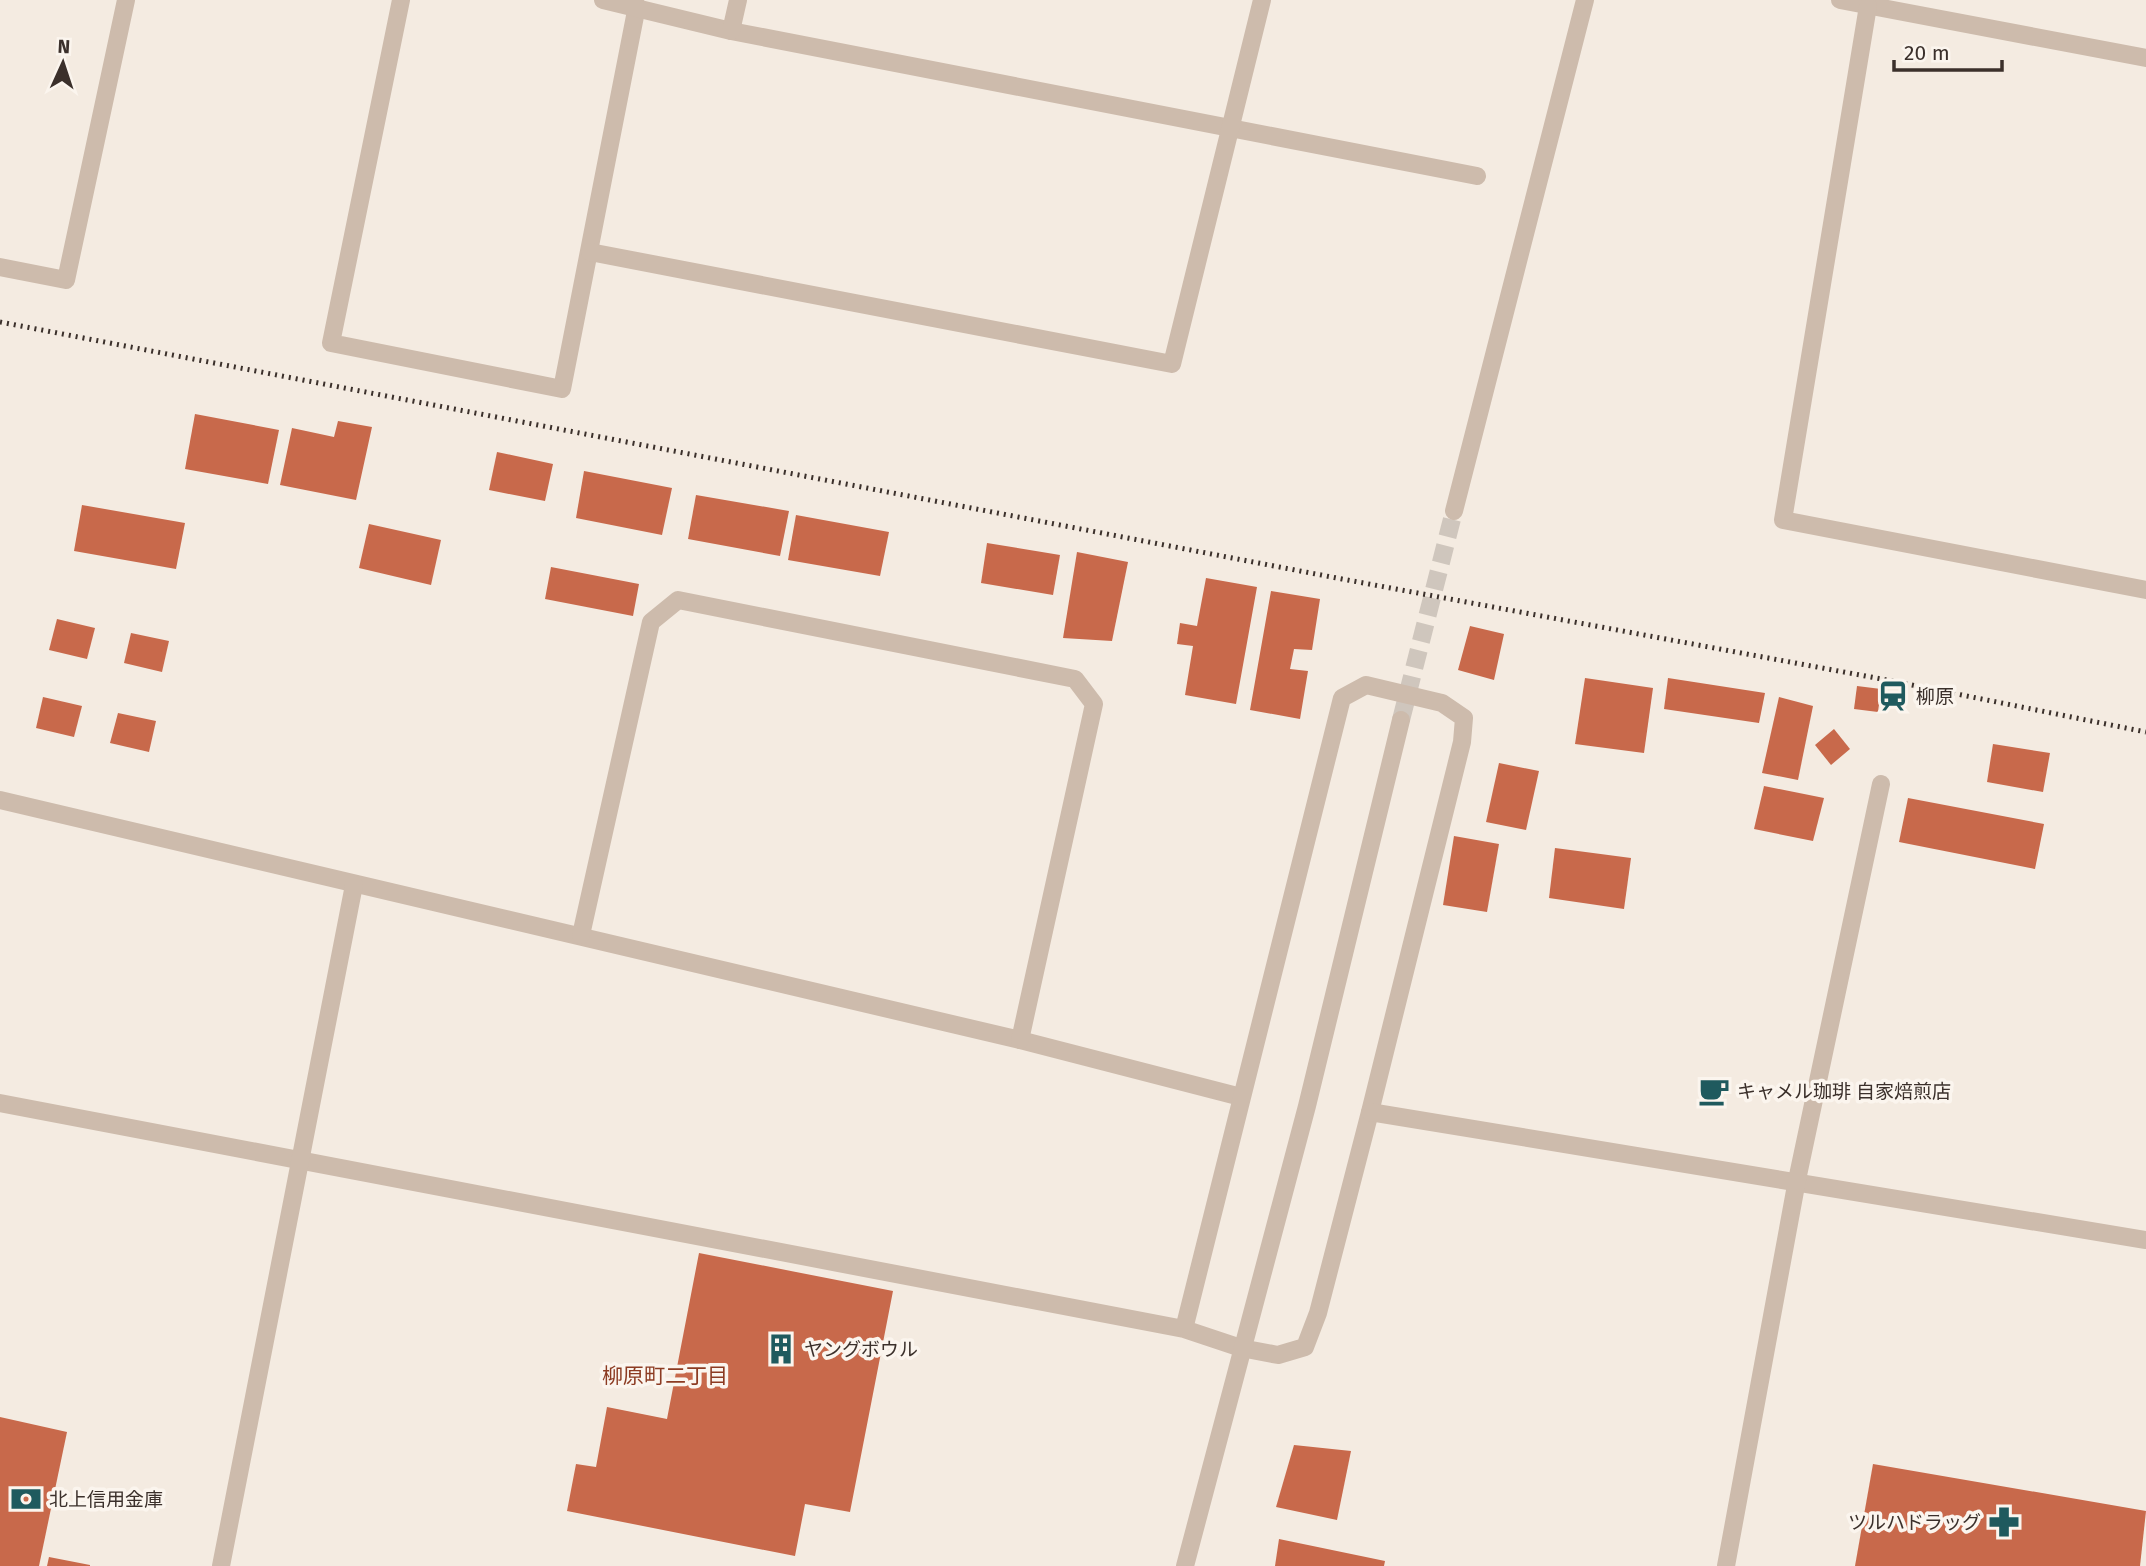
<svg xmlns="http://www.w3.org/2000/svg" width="2146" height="1566" viewBox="0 0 2146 1566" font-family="'Fira Sans','Noto Sans JP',sans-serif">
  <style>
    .building { fill: #c8694b }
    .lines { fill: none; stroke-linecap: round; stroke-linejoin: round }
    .minor-tunnel { stroke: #cfc6bd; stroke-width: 18; stroke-dasharray: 18 9; stroke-linecap: butt }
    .minor { stroke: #cdbbac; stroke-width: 18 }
    .rail { stroke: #3b302b; stroke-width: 5; stroke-dasharray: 2 5; stroke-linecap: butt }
    .labels { text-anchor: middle; stroke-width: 7; stroke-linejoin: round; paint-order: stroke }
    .poi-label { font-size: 19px; fill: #3b302b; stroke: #fbf5ee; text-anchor: start }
    .neighbourhood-label { font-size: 21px; fill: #8c3b22; stroke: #fbf5ee }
  </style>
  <rect width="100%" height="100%" fill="#f4ebe1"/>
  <g class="building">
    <polygon points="195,414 279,430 268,484 185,469"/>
    <polygon points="338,421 372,427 356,500 280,485 292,428 334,437"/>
    <polygon points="497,452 553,464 545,501 489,490"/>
    <polygon points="584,471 672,488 662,535 576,518"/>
    <polygon points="696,495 789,511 780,556 688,539"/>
    <polygon points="82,505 185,523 176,569 74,551"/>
    <polygon points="796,515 889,532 880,576 788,560"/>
    <polygon points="369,524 441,540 431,585 359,568"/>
    <polygon points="987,543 1060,555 1053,595 981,583"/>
    <polygon points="1077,552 1128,562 1112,641 1063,638"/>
    <polygon points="551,567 639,584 633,616 545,599"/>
    <polygon points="1206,578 1257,587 1236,704 1185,695 1193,646 1177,644 1180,623 1197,626"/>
    <polygon points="1271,591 1320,599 1312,650 1294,649 1290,669 1308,671 1300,719 1250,710"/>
    <polygon points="57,619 95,628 87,659 49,650"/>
    <polygon points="1470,626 1504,634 1494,680 1458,670"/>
    <polygon points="131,633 169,641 162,672 124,663"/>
    <polygon points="1585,678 1653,688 1644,753 1575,744"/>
    <polygon points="1668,678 1765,693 1759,723 1664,709"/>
    <polygon points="1857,686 1881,689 1878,712 1854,709"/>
    <polygon points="43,697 82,706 74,737 36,728"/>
    <polygon points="1779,697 1813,706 1798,780 1762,773"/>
    <polygon points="118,713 156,721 149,752 110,743"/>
    <polygon points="1834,729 1850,749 1831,765 1815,745"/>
    <polygon points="1993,744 2050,753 2043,792 1987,782"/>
    <polygon points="1499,763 1539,771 1526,830 1486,822"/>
    <polygon points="1764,786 1824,798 1813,841 1754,829"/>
    <polygon points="1908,798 2044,824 2035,869 1899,842"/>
    <polygon points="1454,836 1499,844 1487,912 1443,905"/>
    <polygon points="1555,848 1631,858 1624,909 1549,898"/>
    <polygon points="699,1253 893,1291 850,1512 805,1504 795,1556 567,1511 576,1464 596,1467 607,1407 667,1419"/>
    <polygon points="0,1417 67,1432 39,1566 0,1566"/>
    <polygon points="1294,1445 1351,1451 1337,1520 1276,1507"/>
    <polygon points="1873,1464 2146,1511 2140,1566 1855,1566"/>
    <polygon points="1279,1539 1385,1561 1384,1566 1275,1566"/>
    <polygon points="49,1557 90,1565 90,1566 47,1566"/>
  </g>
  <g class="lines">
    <polyline class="minor-tunnel" points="1401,720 1454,511"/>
    <g class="minor">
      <polyline points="401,0 331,343 562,389 637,6"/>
      <polyline points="603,0 731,31 1477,176"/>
      <polyline points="1840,0 2146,58"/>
      <polyline points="1868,6 1783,520 2146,590"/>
      <polyline points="731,31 738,0"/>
      <polyline points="590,252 1172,364 1262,0"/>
      <polyline points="0,267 66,280 126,0"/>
      <polyline points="1454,511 1585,0"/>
      <polyline points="0,800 1020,1040 1241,1097"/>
      <polyline points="581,935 651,622 678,600 1075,679 1094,704 1020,1040"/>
      <polyline points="0,1103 1184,1329 1241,1348 1278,1355 1305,1347 1318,1313 1370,1112 1462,742 1464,718 1442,703 1366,685 1342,698 1184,1329"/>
      <polyline points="1370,1112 2146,1240"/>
      <polyline points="221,1566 354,885"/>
      <polyline points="1185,1566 1307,1106 1401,720"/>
      <polyline points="1726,1566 1797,1180 1881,784"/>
    </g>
    <polyline class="rail" points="0,322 1342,579 1887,680 2146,732"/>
  </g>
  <defs>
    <g id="station-bare" transform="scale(2.415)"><path d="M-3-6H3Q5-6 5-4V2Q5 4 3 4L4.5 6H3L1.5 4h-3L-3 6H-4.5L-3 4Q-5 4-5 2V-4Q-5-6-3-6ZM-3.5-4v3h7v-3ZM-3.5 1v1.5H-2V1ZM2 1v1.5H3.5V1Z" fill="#1f5a5e" stroke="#fbf5ee" stroke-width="2.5" paint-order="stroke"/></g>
    <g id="cafe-bare" transform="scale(2.415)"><path d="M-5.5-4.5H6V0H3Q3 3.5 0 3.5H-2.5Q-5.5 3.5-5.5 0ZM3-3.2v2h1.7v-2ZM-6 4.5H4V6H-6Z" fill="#1f5a5e" stroke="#fbf5ee" stroke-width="2.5" paint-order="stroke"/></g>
    <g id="building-bare" transform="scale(2.415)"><path d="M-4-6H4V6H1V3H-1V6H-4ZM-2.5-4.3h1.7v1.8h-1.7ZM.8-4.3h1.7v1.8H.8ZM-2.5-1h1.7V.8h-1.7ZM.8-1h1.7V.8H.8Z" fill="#1f5a5e" stroke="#fbf5ee" stroke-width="2.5" paint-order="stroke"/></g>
    <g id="bank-bare" transform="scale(2.415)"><path d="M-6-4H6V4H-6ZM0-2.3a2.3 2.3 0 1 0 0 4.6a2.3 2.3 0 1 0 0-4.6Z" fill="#1f5a5e" stroke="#fbf5ee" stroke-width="2.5" paint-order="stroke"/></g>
    <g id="pharmacy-bare" transform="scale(2.415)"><path d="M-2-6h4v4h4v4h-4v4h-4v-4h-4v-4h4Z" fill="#1f5a5e" stroke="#fbf5ee" stroke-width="2.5" paint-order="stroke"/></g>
  </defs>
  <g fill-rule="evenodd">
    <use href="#station-bare" x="1893" y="696"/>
    <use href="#cafe-bare" x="1714" y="1091"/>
    <use href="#building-bare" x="781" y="1349"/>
    <use href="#bank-bare" x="26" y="1499"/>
    <use href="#pharmacy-bare" x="2004" y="1522"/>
  </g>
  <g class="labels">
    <g class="poi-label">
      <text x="1916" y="703">柳原</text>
      <text x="1737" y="1098">キャメル珈琲 自家焙煎店</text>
      <text x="804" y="1356">ヤングボウル</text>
      <text x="49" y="1506">北上信用金庫</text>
      <text x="1981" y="1529" text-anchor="end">ツルハドラッグ</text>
    </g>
    <g class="neighbourhood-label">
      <text x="665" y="1383">柳原町二丁目</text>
    </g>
  </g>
  <g transform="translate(63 63) rotate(3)" stroke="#fbf5ee" stroke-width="5" paint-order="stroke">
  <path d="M0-5L12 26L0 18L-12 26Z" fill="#3b302b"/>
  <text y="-10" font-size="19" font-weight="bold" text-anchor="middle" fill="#3b302b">N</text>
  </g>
  <path d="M1894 60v10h108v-10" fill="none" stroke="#3b302b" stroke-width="3.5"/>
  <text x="1904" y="60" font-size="21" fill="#3b302b" stroke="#fbf5ee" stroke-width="5" paint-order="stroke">20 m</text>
</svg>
